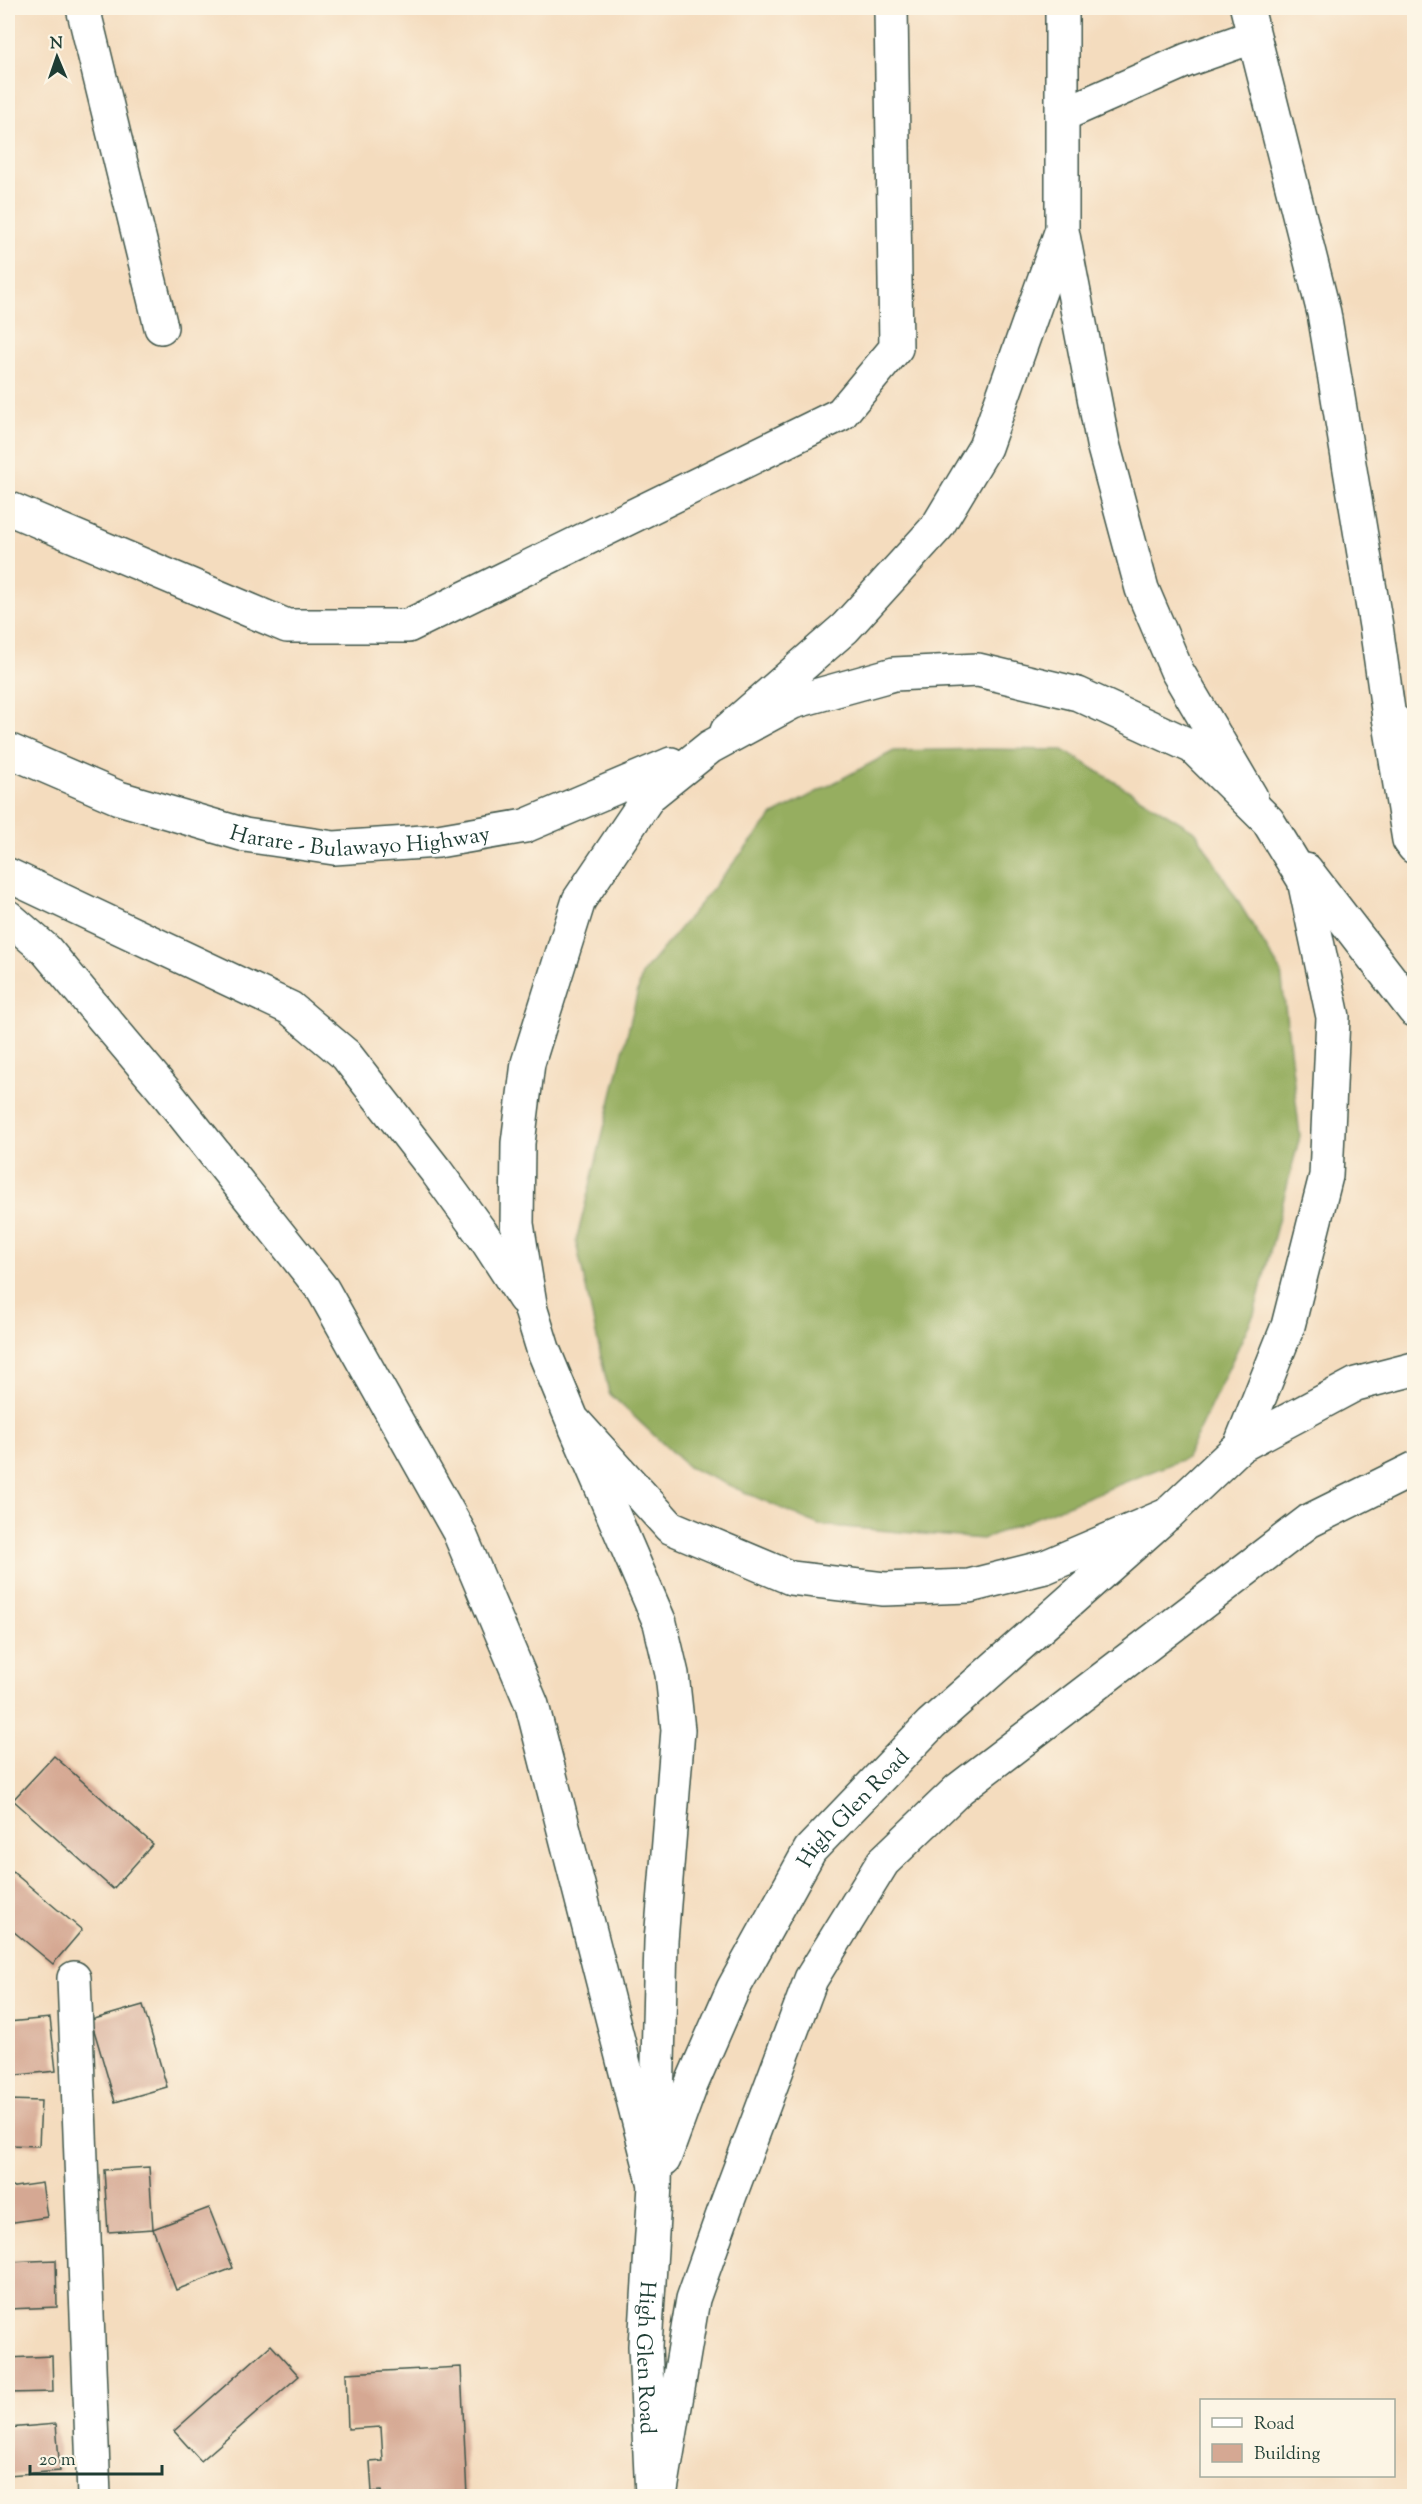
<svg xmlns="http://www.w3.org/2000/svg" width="1422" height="2504" viewBox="0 0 1422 2504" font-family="'Sorts Mill Goudy',serif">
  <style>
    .forest { fill: #96ae60; stroke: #5a764a; stroke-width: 1.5 }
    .building { fill: #d5a893 }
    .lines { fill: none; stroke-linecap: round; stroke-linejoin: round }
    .minor-casing { stroke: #3f5549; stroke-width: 36 }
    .major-casing { stroke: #3f5549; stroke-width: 36 }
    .highway-casing { stroke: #3f5549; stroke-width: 36 }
    .minor { stroke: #fff; stroke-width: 33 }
    .major { stroke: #fff; stroke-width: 33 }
    .highway { stroke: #fff; stroke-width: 33 }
    .labels { text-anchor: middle; stroke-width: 5; stroke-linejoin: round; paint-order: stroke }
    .street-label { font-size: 22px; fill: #1f3d34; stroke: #fcf5e5 }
  </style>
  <rect width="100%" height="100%" fill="#fcf5e5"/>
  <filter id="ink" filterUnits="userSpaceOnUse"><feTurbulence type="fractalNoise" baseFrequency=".0167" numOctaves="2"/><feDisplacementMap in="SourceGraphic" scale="12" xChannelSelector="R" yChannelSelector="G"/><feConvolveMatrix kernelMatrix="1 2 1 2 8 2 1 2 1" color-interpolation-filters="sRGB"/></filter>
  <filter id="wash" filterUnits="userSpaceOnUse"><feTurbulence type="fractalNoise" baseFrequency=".008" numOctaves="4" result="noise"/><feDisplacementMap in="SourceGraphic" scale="24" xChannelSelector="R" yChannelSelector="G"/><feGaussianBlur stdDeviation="1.35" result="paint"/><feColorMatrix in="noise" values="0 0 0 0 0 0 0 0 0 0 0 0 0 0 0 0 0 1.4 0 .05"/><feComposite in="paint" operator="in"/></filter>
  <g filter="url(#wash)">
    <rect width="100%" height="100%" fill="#f4dcbe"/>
    <polygon class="forest" points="985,749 1063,750 1196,832 1281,972 1300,1136 1254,1314 1186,1458 982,1539 819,1525 688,1467 609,1393 576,1242 642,974 773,815 894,751"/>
    <g id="blocks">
      <g class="building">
        <polygon points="54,1756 153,1844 113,1889 13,1800"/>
        <polygon points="8,1868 82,1930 53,1964 8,1927"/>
        <polygon points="143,2005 167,2087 115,2102 91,2020"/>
        <polygon points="50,2018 56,2071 8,2076 8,2022"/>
        <polygon points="8,2100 41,2101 39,2146 8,2145"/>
        <polygon points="149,2167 153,2229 108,2232 104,2170"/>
        <polygon points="42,2183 47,2217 8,2223 8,2188"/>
        <polygon points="209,2208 233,2268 176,2290 153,2229"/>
        <polygon points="56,2260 57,2307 8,2309 8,2262"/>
        <polygon points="271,2345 299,2376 201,2461 174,2431"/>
        <polygon points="52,2356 53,2392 8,2393 8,2358"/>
        <polygon points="461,2367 467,2496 382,2496 381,2491 372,2492 370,2462 383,2461 381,2427 348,2429 346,2373"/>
        <polygon points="56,2424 60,2471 8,2475 8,2428"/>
      </g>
    </g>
  </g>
  <g filter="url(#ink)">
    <use href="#blocks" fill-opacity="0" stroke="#3f5549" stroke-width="1.5"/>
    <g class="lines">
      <g class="minor-casing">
        <g id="minor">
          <polyline points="83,8 161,327"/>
          <polyline points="1062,8 1062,230 1103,444 1142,589 1177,671 1251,797"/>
          <polyline points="1247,8 1324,313 1376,626 1389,717 1414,736"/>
          <polyline points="1062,115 1187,60 1252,37"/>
          <polyline points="8,508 287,626 408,626 841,414 896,348 891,8"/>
          <polyline points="1389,717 1409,840 1414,847"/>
          <polyline points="727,731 845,628 937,527 985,447 1061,232"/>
          <polyline points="74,1978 94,2496"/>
        </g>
      </g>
      <g class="major-casing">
        <g id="major">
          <path id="s1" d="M 575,1426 L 660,1623 L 672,1674 L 678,1730 L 661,1941 L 655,2185 L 645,2346 L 652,2496"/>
          <path id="s2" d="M 664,2159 L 691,2085 L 733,1989 L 810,1850 L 931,1724 L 1161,1520"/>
        </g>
      </g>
      <g class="highway-casing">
        <g id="highway">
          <polygon points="978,670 1078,694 1193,747 1268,821 1304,880 1333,1017 1326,1176 1288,1326 1240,1446 1167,1515 1045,1567 969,1586 884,1589 791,1578 670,1527 572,1419 543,1349 531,1310 517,1224 518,1143 528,1063 579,900 649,796 710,747 793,702 894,674"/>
          <path id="s3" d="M 8,750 L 119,798 L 245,835 L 334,848 L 438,841 L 525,826 L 671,764"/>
          <polyline points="1306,870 1414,1010"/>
          <polyline points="8,875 290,1008 346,1055 436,1171 487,1241 524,1298"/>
          <polyline points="8,917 46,950 168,1095 323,1290 459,1532 532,1705 655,2185"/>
          <polyline points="1240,1446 1356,1384 1414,1369"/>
          <polyline points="660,2496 693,2299 727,2203 811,1979 883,1862 959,1789 1309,1521 1414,1469"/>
        </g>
      </g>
      <use href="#minor" class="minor"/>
      <use href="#major" class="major"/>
      <use href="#highway" class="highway"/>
    </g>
  </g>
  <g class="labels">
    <g class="street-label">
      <text dy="8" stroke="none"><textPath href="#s3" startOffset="368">Harare - Bulawayo Highway</textPath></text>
      <text dy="8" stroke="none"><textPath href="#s2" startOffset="402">High Glen Road</textPath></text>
      <text dy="8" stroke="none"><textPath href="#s1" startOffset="952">High Glen Road</textPath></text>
    </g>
  </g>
  <rect width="1422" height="2504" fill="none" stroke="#fcf5e5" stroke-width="30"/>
  <rect x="1200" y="2399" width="195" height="78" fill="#fcf5e5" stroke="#a4ab9e" stroke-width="1.5"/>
  <rect x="1212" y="2418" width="30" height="9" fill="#ffffff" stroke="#a4ab9e" stroke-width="1.5"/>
  <text x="1254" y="2429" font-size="18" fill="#1f3d34">Road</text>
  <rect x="1212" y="2444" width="30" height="18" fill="#d5a893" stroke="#a4ab9e" stroke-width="1.5"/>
  <text x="1254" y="2459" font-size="18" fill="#1f3d34">Building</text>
  <g transform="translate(57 57) rotate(358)" stroke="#fcf5e5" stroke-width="4.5" paint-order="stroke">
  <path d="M0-4.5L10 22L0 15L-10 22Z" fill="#1f3d34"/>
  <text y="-9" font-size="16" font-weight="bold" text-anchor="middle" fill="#1f3d34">N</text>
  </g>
  <path d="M30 2465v9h132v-9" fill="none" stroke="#1f3d34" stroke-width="3"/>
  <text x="39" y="2465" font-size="18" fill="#1f3d34" stroke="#fcf5e5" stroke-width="4.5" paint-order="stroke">20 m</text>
</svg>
